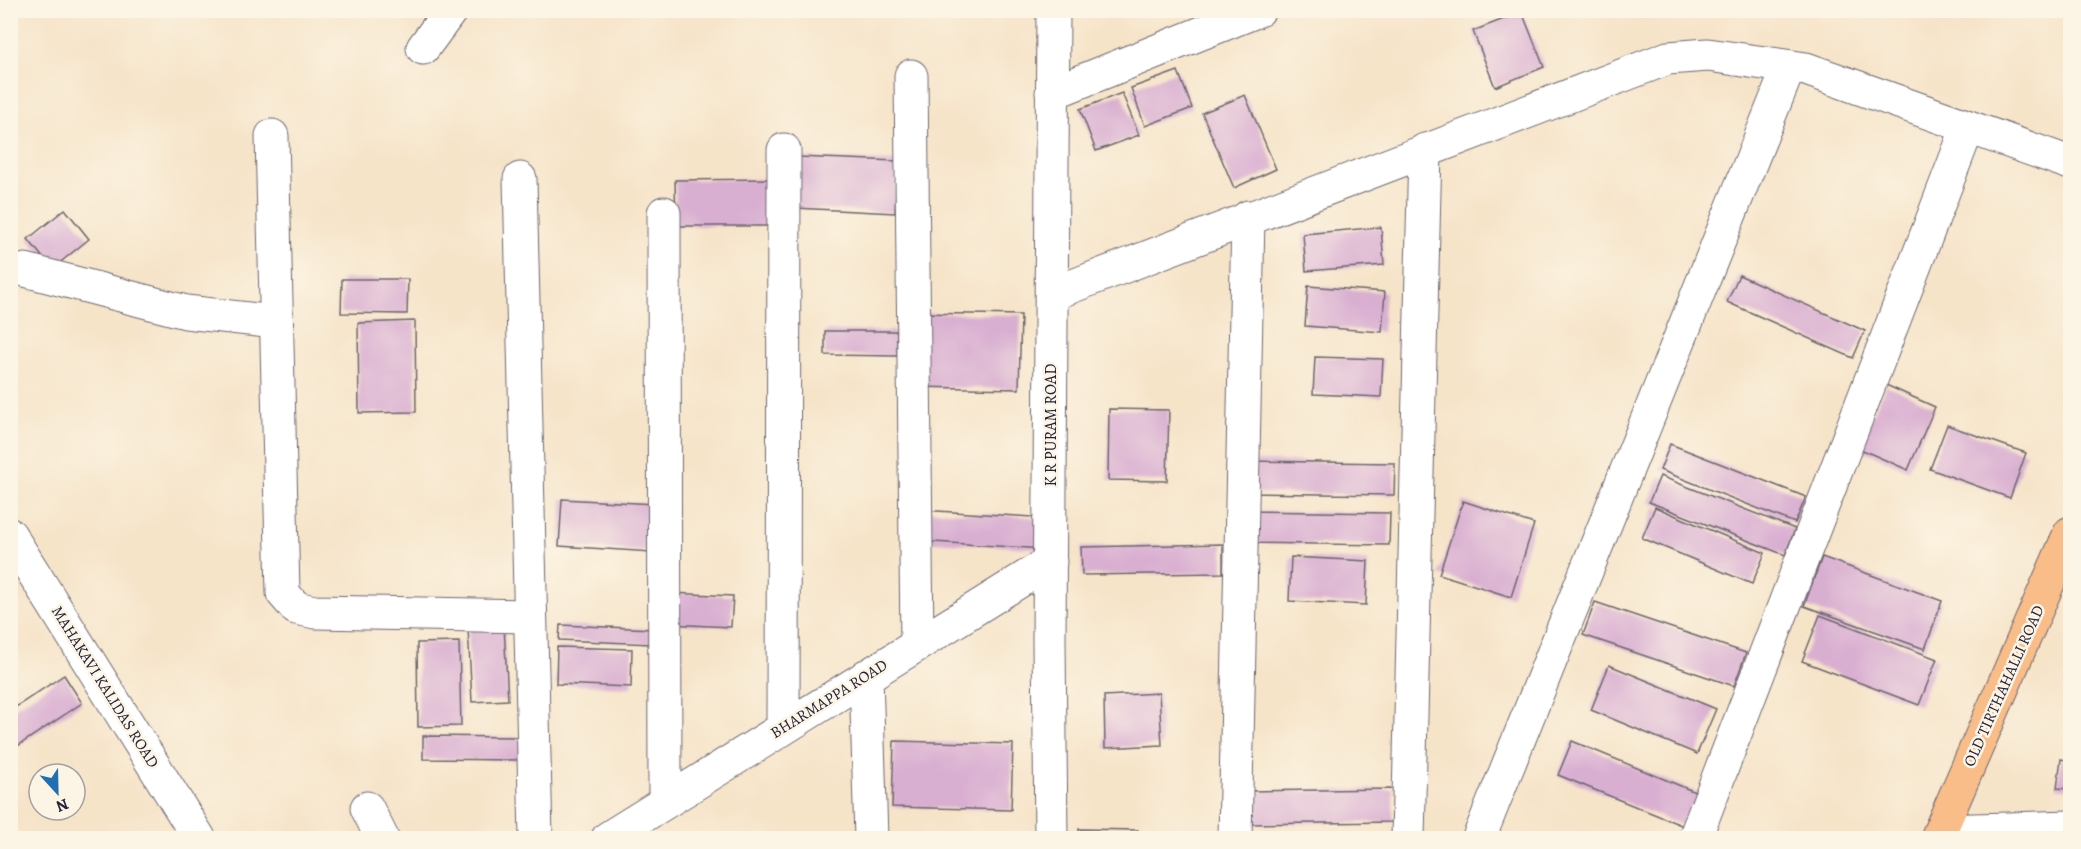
<svg xmlns="http://www.w3.org/2000/svg" width="2081" height="849" font-family="Alegreya,serif">
  <style>
    .building { fill: #d9afd1 }
    .lines { fill: none; stroke-linecap: round; stroke-linejoin: round }
    .minor-casing { stroke: #6c666d; stroke-width: 35 }
    .major-casing { stroke: #6c666d; stroke-width: 35 }
    .minor { stroke: #fff; stroke-width: 33 }
    .major { stroke: #f8bd89; stroke-width: 33 }
    .labels { text-anchor: middle; dominant-baseline: central; stroke-width: 5; stroke-linejoin: round; paint-order: stroke }
    .street-label { font-size: 16px; fill: #22223b; stroke: #fcf5e5 }
  </style>
  <rect width="100%" height="100%" fill="#fcf5e5"/>
  <filter id="ink" filterUnits="userSpaceOnUse"><feTurbulence type="fractalNoise" baseFrequency=".0167" numOctaves="2"/><feDisplacementMap in="SourceGraphic" scale="12" xChannelSelector="R" yChannelSelector="G"/><feConvolveMatrix kernelMatrix="1 2 1 2 8 2 1 2 1" color-interpolation-filters="sRGB"/></filter>
  <filter id="wash" filterUnits="userSpaceOnUse"><feTurbulence type="fractalNoise" baseFrequency=".008" numOctaves="4" result="noise"/><feDisplacementMap in="SourceGraphic" scale="24" xChannelSelector="R" yChannelSelector="G"/><feGaussianBlur stdDeviation="1.35" result="paint"/><feColorMatrix in="noise" values="0 0 0 0 0 0 0 0 0 0 0 0 0 0 0 0 0 1.4 0 .05"/><feComposite in="paint" operator="in"/></filter>
  <g filter="url(#wash)">
    <rect width="100%" height="100%" fill="#f6e4c9"/>
    <g id="blocks">
      <!-- building -->
      <g class="building">
        <path d="M1522,12L1544,67L1495,87L1473,31Z"/>
        <path d="M1178,71L1192,108L1145,126L1131,88Z"/>
        <path d="M1122,93L1139,135L1096,151L1080,109Z"/>
        <path d="M1245,95L1276,169L1234,188L1202,113Z"/>
        <path d="M797,157L897,161L895,213L795,208Z"/>
        <path d="M777,179V226H676L675,180Z"/>
        <path d="M65,209L89,239L52,269L28,239Z"/>
        <path d="M1381,227L1384,265L1306,271L1303,234Z"/>
        <path d="M1739,275L1865,331L1853,358L1727,302Z"/>
        <path d="M342,279H408L407,314L341,313Z"/>
        <path d="M1308,286L1385,292L1382,332L1305,326Z"/>
        <path d="M919,313L1021,315L1019,389L917,387Z"/>
        <path d="M415,321L416,412L359,413L358,323Z"/>
        <path d="M825,331H897V356L825,355Z"/>
        <path d="M1315,357L1383,359L1381,397L1313,394Z"/>
        <path d="M1886,385L1935,407L1908,470L1858,448Z"/>
        <path d="M1109,409L1169,410L1167,481L1108,480Z"/>
        <path d="M1947,425L2026,453L2010,498L1930,469Z"/>
        <path d="M1670,444L1806,497L1795,523L1660,470Z"/>
        <path d="M1249,461L1395,463L1394,495L1248,493Z"/>
        <path d="M1660,476L1795,529L1785,555L1649,502Z"/>
        <path d="M562,499L655,504L652,552L559,546Z"/>
        <path d="M1463,501L1534,524L1511,597L1439,574Z"/>
        <path d="M1655,507L1765,553L1752,584L1642,538Z"/>
        <path d="M921,510L1047,518L1045,549L918,541Z"/>
        <path d="M1243,511L1390,513L1389,545L1242,543Z"/>
        <path d="M1223,544V573L1082,575L1081,547Z"/>
        <path d="M1291,557L1368,561L1366,605L1289,601Z"/>
        <path d="M1822,557L1942,601L1925,649L1804,606Z"/>
        <path d="M671,593L733,596L731,627L669,624Z"/>
        <path d="M1595,602L1746,653L1734,686L1583,635Z"/>
        <path d="M1820,615L1937,659L1919,705L1802,661Z"/>
        <path d="M560,625L653,629L652,644L559,640Z"/>
        <path d="M504,626L508,700L472,702L468,628Z"/>
        <path d="M459,642L461,726L418,727L417,643Z"/>
        <path d="M557,647L632,649L631,687L556,684Z"/>
        <path d="M1609,665L1716,709L1697,754L1591,710Z"/>
        <path d="M64,675L82,703L10,751V711Z"/>
        <path d="M1159,693L1162,745L1105,748L1104,696Z"/>
        <path d="M423,736L524,737V760L423,759Z"/>
        <path d="M894,741L1013,744L1011,810L892,807Z"/>
        <path d="M1572,741L1700,794L1686,827L1558,775Z"/>
        <path d="M2061,759L2070,761V789L2057,788Z"/>
        <path d="M1393,789V822L1249,824V791Z"/>
        <path d="M1079,829L1138,830L1137,838H1079Z"/>
      </g>
    </g>
  </g>
  <g filter="url(#ink)">
    <use href="#blocks" fill-opacity="0" stroke="#6c666d" stroke-width="1.5"/>
    <g class="lines">
      <defs>
        <g id="minor">
          <path d="M423,48L451,10"/>
          <path d="M911,76L917,645"/>
          <path d="M1052,93L1259,10"/>
          <path d="M272,136L283,593L296,608L315,612L530,616"/>
          <path d="M520,179L536,838"/>
          <path d="M664,213L665,802"/>
          <path d="M25,270L186,312L276,322"/>
          <path d="M1052,294L1668,58L1708,55L1806,69L2070,163"/>
          <path d="M10,535L199,838"/>
          <path d="M866,676L871,838"/>
          <path d="M783,728L784,150"/>
          <path d="M367,808L382,838"/>
          <path d="M1941,831L2070,827"/>
          <path d="M608,838L1050,562"/>
          <path d="M1051,838L1049,641L1053,10"/>
          <path d="M1235,838L1248,217"/>
          <path d="M1408,838L1425,150"/>
          <path d="M1479,838L1789,67"/>
          <path d="M1695,838L1968,127"/>
        </g>
        <path id="major" d="M1937,838L2070,533"/>
      </defs>
      <!-- minor casing -->
      <use href="#minor" class="minor-casing"/>
      <!-- major casing -->
      <use href="#major" class="major-casing"/>
      <!-- minor -->
      <use href="#minor" class="minor"/>
      <!-- major -->
      <use href="#major" class="major"/>
    </g>
  </g>
  <g class="labels">
    <!-- street labels -->
    <g class="street-label">
      <text transform="translate(1051 425) rotate(-90)">K R PURAM ROAD</text>
      <text transform="translate(2004 686) rotate(-66)">OLD TIRTHAHALLI ROAD</text>
      <text transform="translate(105 687) rotate(58)">MAHAKAVI KALIDAS ROAD</text>
      <text transform="translate(829 699) rotate(-32)">BHARMAPPA ROAD</text>
    </g>
  </g>
  <!-- margin -->
  <rect width="2081" height="849" fill="none" stroke="#fcf5e5" stroke-width="36"/>
  <!-- north arrow -->
  <g transform="translate(57 792) rotate(158)"><circle r="28" fill="#fcf5e5" stroke="#a5a1a1" stroke-width="1.5"/>
  <path d="M0-4.5L10 22L0 15L-10 22Z" fill="#1f6fb2"/>
  <text y="-9" font-size="16" font-weight="bold" text-anchor="middle" fill="#22223b">N</text>
  </g>
</svg>
